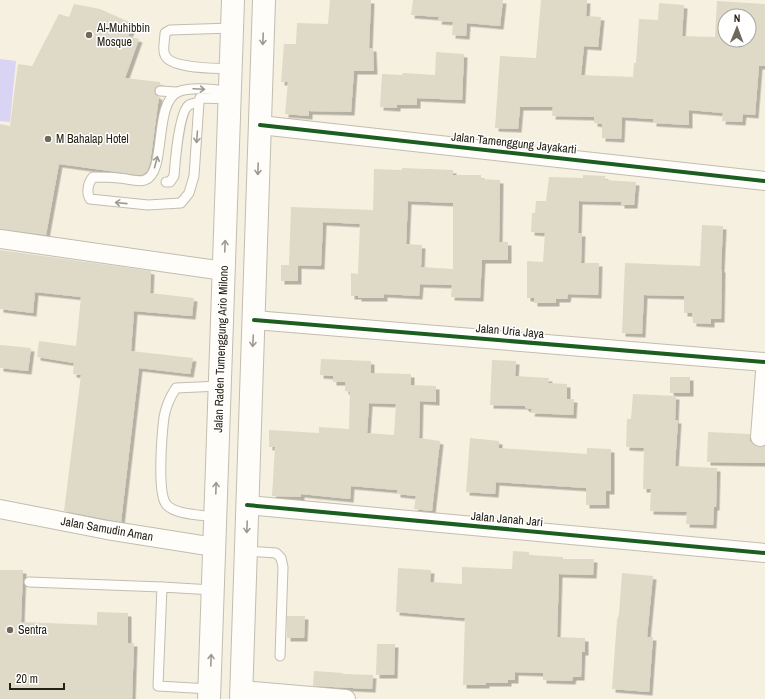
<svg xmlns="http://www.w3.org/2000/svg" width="765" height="699" font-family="'Archivo Narrow',sans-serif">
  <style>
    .water { fill: #d9d4f3 }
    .building { fill: #dfd9c8; fill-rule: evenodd; filter: url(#shadow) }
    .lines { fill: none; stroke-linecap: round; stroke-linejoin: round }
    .lane-casing { stroke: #c2bdb0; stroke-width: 11 }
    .street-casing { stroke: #c2bdb0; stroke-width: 20 }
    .highway-casing { stroke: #c2bdb0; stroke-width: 24 }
    .lane { stroke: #fefdfa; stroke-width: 9 }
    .street { stroke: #fefdfa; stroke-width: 18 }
    .highway { stroke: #fefdfa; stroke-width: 22 }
    .cycleway-casing { stroke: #fff; stroke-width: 6 }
    .cycleway { stroke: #1b5e20; stroke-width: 4 }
    .oneway { stroke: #9d9a92 }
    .poi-dot { fill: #6f695b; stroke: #fff; stroke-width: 1.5 }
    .labels { text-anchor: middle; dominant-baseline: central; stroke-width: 3; stroke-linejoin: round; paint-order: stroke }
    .poi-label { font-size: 12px; fill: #262114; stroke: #fff; text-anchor: start }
    .street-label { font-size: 12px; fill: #262114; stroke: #fff }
  </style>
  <defs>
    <filter id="shadow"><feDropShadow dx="3.5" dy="3.5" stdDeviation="0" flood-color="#0004"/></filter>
  </defs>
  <rect width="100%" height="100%" fill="#f6f0e0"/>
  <!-- water -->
  <path class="water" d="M0,59L16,61L10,122L0,121Z"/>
  <!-- building -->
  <g class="building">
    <path d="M330,0H371L369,48H373L374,71H354L351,112L309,111V116L285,114L288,82H281L284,44H296L297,23L328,24Z"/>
    <path d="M413,0H503L500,26L467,23L466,36L452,35L453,22L438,21L439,17L411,15Z"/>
    <path d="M541,0H587L586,16L601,17L598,47L584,46L581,75L633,77L634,63H636L639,19L658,20L659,3L684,5L682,36L715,37L717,1L765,4V66H759L755,115L743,114L742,122L722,121L723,113L689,110V125L653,123V119L622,117L621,139L602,138V124L594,123V117L552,116L553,107H520L518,129L495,128L500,56L536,58ZM725,16H749V40H725Z"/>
    <path d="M74,4L100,9L134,24L128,36L139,39L125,78L160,82V85L157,86L154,90L155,94L159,97L150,163L147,171L142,175H139L59,164L46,235L0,229V124L10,126L18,64L32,66L59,14L69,17Z"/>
    <path d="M436,52L464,54L462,100L417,98V105H397V108L380,107L382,74L402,75L403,73L435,75Z"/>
    <path d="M402,168L453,170V175H481V179L500,180L499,242H508V260H482L480,298L451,297L452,285L420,284L419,296L384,294V298H358V296H351V273L358,274L360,224L323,222L321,266L289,265L291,207L373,210L374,169L402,170ZM408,201L453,203V269L421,267L422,245L406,244Z"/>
    <path d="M583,175L605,176V180L636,182L634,205H621V202L579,201L578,233H582L581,263H599L598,295L568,294L567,299H556V303H534V298H527V261L543,262L545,233L531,232L532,213H535L536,201H546L549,177L583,178Z"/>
    <path d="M702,225L723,226L721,269H722L721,319H711V324L693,323L692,313H684V296L644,295L642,334L622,333L625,263L700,266Z"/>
    <path d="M0,250L151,271L150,293L194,298L192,316L134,311L131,351L193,358L190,374L139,368L121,522L64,511L81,375L73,374L74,363L37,357L39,341L76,346L81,297L35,292L33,313L0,309Z"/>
    <rect x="281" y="265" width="17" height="16"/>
    <path d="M0,345L31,348L28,371L0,368Z"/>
    <path d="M321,359L371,361V373L411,374V385L436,386V402L420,401L419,438L440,441L432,511L414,509L416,496L397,494V490L351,486L350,499L301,494V497L272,496L275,447H269V430L319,433V427L349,429L350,392L345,391V382H333V376L320,375ZM369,403L396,404L394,435L367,433Z"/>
    <path d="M492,360L516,361L515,376L549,378L548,383L567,384V399H574L573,415L531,413L532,409L525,408V406L490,405Z"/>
    <rect x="670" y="377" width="20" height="16"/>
    <path d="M633,394L676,396L675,420H678L675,466L717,468L716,507H714L713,525L686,524L687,512L650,511L651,489H643L644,448L626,447L627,419H631Z"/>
    <path d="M708,432L750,434V441L754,445L760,447L765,446V463L707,462Z"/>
    <path d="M470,438L499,441V448L587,454V448L611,449V491H606V505H586V488L496,482L495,494L466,492Z"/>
    <path d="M513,551L529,552V555L563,557V559H594L593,575L559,574L557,637L585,638V652H582L581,677H573L572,681L543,680V673L515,672V680H508V683H486V685H463L465,618L396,612L398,568L431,570L430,582L462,584V567L512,569Z"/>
    <path d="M0,570H23L21,622L97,625V612L128,613V643H134L132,699H0Z"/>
    <path d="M622,573L653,576L647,637H653L649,692L612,689L617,620L619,614Z"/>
    <path d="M287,616H305L304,638H287Z"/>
    <path d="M377,644H395L394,675H376Z"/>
    <path d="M314,671L343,673V674L373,675L372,689L313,686Z"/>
  </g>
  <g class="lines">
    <defs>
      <g id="lane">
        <path d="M231,69C217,68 170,69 165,55C162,50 165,40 165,33L170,30L232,28"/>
        <path d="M160,91L177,92"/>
        <path d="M230,99L200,98L199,102L194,176L189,193L181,203L148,205L90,199C86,192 88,183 93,177C101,177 110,177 118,178C126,178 138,183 145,180C167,173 153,103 178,92C191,86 215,90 230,91"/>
        <path d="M166,182H170L174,176C175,163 179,111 189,105C192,103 196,103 199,102"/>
        <path d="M215,517C202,515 174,515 166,504C157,492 162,433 164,417C166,406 170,397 176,388L220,386"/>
        <path d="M246,551L276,553L281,558L283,567L280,656"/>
        <path d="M29,582L162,587"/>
        <path d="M210,689L158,686L162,587L213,590"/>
      </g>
      <g id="street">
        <path d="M260,125L765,181"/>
        <path d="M0,239L224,271"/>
        <path d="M254,320L765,362"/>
        <path d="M760,437L765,372"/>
        <path d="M247,505L765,553"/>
        <path d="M0,509L107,530L214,547"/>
        <path d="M241,690L346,699"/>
      </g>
      <g id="highway">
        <path d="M209,699L233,0"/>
        <path d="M241,699L264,0"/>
      </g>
    </defs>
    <!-- lane casing -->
    <use href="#lane" class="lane-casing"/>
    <!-- street casing -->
    <use href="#street" class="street-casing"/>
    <!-- highway casing -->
    <use href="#highway" class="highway-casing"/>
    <!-- lane -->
    <use href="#lane" class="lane"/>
    <!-- street -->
    <use href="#street" class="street"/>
    <!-- highway -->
    <use href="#highway" class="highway"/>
    <defs>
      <g id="cycleway">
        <path d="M260,125L765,181"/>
        <path d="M254,320L765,362"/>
        <path d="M247,505L765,553"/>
      </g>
    </defs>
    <!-- cycleway casing -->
    <use href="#cycleway" class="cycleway-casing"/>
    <!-- cycleway -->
    <use href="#cycleway" class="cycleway"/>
  </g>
  <!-- one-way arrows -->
  <defs><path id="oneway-shaft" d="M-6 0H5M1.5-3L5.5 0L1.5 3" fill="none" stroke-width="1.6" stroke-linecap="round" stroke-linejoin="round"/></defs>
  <g class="oneway">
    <use href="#oneway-shaft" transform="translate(263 39) rotate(92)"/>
    <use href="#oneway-shaft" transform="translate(199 89) rotate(3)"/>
    <use href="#oneway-shaft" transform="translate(197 137) rotate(94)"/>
    <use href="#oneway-shaft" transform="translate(156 162) rotate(-75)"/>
    <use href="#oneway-shaft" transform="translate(258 169) rotate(92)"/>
    <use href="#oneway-shaft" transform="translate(121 203) rotate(-174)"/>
    <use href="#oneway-shaft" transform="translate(225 246) rotate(-88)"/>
    <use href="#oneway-shaft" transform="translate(253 341) rotate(93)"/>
    <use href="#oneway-shaft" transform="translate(216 488) rotate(-88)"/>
    <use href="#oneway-shaft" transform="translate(247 527) rotate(92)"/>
    <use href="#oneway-shaft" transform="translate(211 660) rotate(-88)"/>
  </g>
  <!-- markers -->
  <g class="poi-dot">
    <circle cx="89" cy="35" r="4"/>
    <circle cx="48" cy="139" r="4"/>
    <circle cx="10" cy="630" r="4"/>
  </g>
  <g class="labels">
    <!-- poi labels -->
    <g class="poi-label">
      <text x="97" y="28">Al-Muhibbin<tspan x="97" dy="14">Mosque</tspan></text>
      <text x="56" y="139">M Bahalap Hotel</text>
      <text x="18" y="630">Sentra</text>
    </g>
    <!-- street labels -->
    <g class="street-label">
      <text transform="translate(514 143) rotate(6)">Jalan Tamenggung Jayakarti</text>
      <text transform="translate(510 331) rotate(5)">Jalan Uria Jaya</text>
      <text transform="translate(221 349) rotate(-88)">Jalan Raden Tumenggung Ario Milono</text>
      <text transform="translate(507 519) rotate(5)">Jalan Janah Jari</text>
      <text transform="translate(107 529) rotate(10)">Jalan Samudin Aman</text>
    </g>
  </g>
  <!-- north arrow -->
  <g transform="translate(737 28) rotate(1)"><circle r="19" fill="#ffffff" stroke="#a8a6a1"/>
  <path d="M0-3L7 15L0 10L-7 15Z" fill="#6f695b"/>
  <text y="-6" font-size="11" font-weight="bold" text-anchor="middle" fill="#262114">N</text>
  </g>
  <!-- scale -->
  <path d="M10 683v6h54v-6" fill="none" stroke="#262114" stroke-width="2"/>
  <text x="16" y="683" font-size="12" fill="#262114" stroke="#ffffff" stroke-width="3" paint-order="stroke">20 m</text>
</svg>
